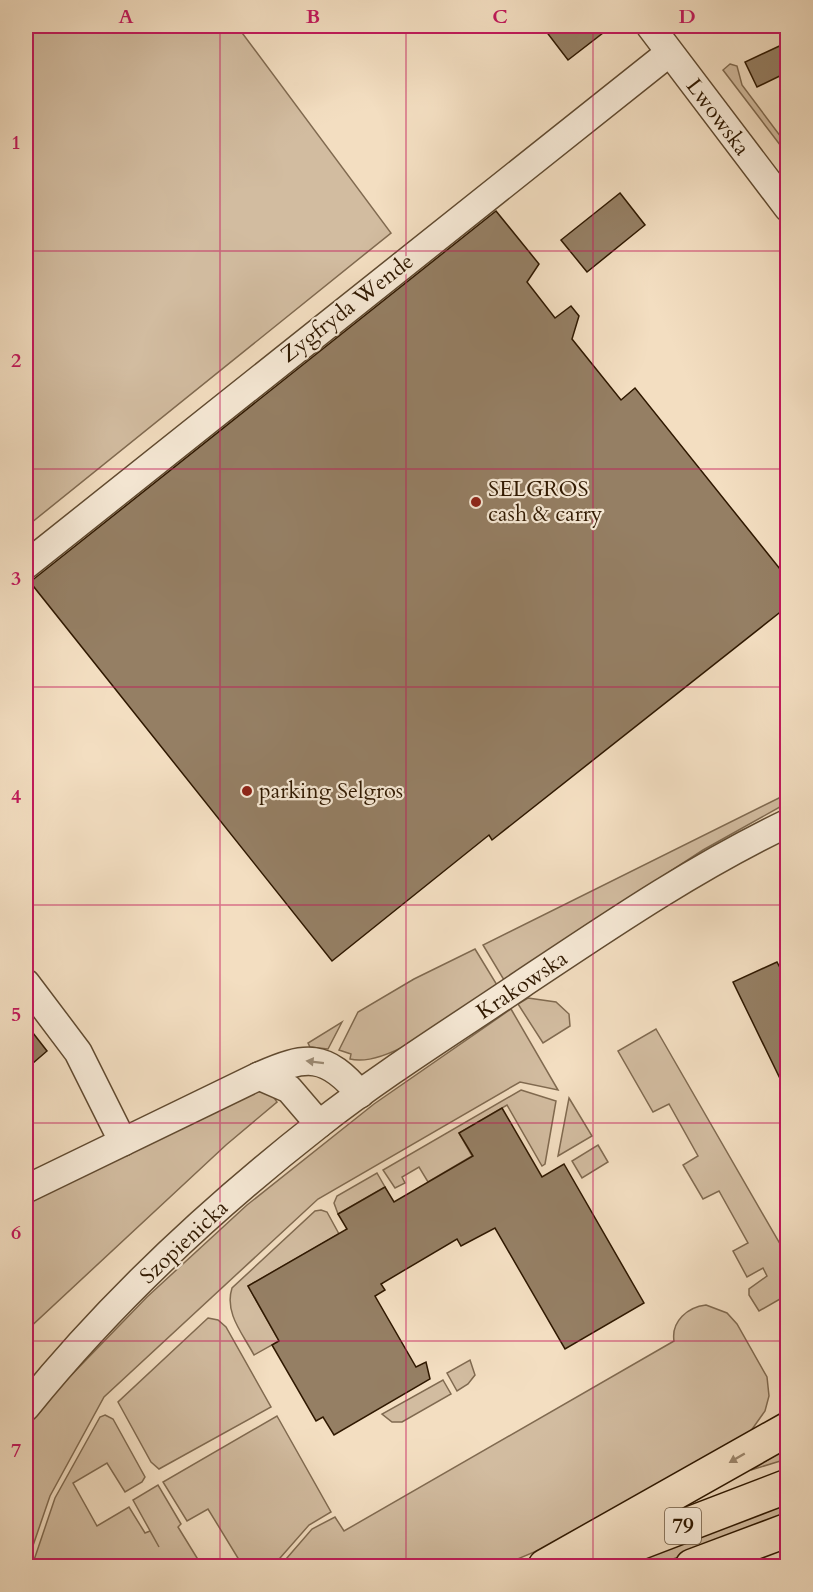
<svg xmlns="http://www.w3.org/2000/svg" width="813" height="1592" font-family="Cardo,serif">
  <style>
    .green { fill: #d2bca0; stroke: #806a50; stroke-width: 1.5 }
    .building { fill: #957f64; stroke: #2f1800; stroke-width: 1.5 }
    .lines { fill: none; stroke-linecap: round; stroke-linejoin: round }
    .minor-casing { stroke: #604a30; stroke-width: 30 }
    .major-casing { stroke: #2f1800; stroke-width: 36 }
    .minor { stroke: #f7ead7; stroke-width: 27 }
    .major { stroke: #f3dec1; stroke-width: 33 }
    .oneway { fill: #9d8c76 }
    .oneway2 { fill: #9b856a }
    .grid { fill: none; stroke: #c2185b; stroke-width: 1.5; stroke-opacity: 0.55 }
    .poi-dot { fill: #8f2418; stroke: #f7ead7; stroke-width: 2 }
    .labels { text-anchor: middle; dominant-baseline: central; stroke-width: 4.5; stroke-linejoin: round; paint-order: stroke }
    .shield { fill: #f7ead7; stroke: #6b5740; stroke-width: 1.5 }
    .shield-label { font-size: 21px; font-weight: bold; fill: #2f1800 }
    .street-label { font-size: 22px; fill: #2f1800; stroke: #f7ead7 }
    .poi-label { font-size: 22px; fill: #2f1800; stroke: #f7ead7; text-anchor: start }
    .neatline { fill: none; stroke: #c2185b; stroke-width: 2 }
    .grid-label { font-size: 20px; text-anchor: middle; font-weight: bold; fill: #c2185b }
  </style>
  <rect width="100%" height="100%" fill="#f3dec1"/>
  <filter id="stains"><feTurbulence type="fractalNoise" baseFrequency=".00333" numOctaves="4"/><feColorMatrix values="0 0 0 0 .2 0 0 0 0 .09 0 0 0 0 .02 0 0 0 .5 -.17"/></filter>
  <radialGradient id="worn" r=".72"><stop offset=".6" stop-color="#630" stop-opacity="0"/><stop offset="1" stop-color="#630" stop-opacity=".3"/></radialGradient>
  <!-- green -->
  <g class="green">
    <path d="M26,26H237L391,233L26,527Z"/>
    <path d="M730,64L737,66L742,85L787,145V154L723,70Z"/>
    <path d="M787,794V803L703,850L504,980L483,945Z"/>
    <path d="M475,949L497,985C463,1007 390,1069 350,1059L351,1054L339,1050L358,1012L414,979Z"/>
    <path d="M528,998L556,1002L569,1014L570,1026L543,1043L518,1004Z"/>
    <path d="M511,1009L558,1090L520,1082L318,1199L104,1397L50,1496L26,1566V1429L52,1395L147,1297L247,1205L374,1104Z"/>
    <path d="M342,1022L328,1049L310,1047L308,1043Z"/>
    <path d="M656,1029L787,1256V1295L759,1311L749,1295V1289L767,1276L763,1268L747,1277L733,1251L748,1243L719,1191L703,1199L683,1165L698,1156L669,1104L653,1112L618,1051Z"/>
    <path d="M246,1088L268,1089L277,1102L226,1145L26,1331V1201Z"/>
    <path d="M521,1090L556,1101L545,1164L542,1166L507,1105L459,1133L472,1156L428,1182L419,1167L402,1177L405,1183L395,1188L383,1170Z"/>
    <path d="M569,1098L592,1136L558,1156Z"/>
    <path d="M598,1145L608,1162L582,1178L572,1161Z"/>
    <path d="M377,1173L385,1187L338,1214L334,1203L337,1196Z"/>
    <path d="M321,1210L327,1212L339,1234L248,1286L279,1341L254,1355C243,1334 224,1313 232,1288L315,1211Z"/>
    <path d="M706,1305L727,1313L737,1324L767,1377L769,1396L765,1411L738,1449L570,1537L501,1566H280L312,1529L335,1517L344,1531L674,1341C671,1321 688,1307 706,1305Z"/>
    <path d="M208,1318L218,1320L226,1327L271,1407L159,1469L151,1462L118,1402Z"/>
    <path d="M470,1360L475,1375L468,1384L457,1391L447,1373Z"/>
    <path d="M443,1380L451,1394L402,1422H392L382,1414Z"/>
    <path d="M105,1415L113,1419L145,1477L142,1482L125,1492L107,1463L73,1483L97,1526L129,1507L145,1533L150,1531L159,1547L133,1500L158,1485L181,1524L178,1527L202,1566H32L55,1498L100,1417Z"/>
    <path d="M277,1416L331,1512L309,1525L273,1566H236L241,1563L208,1509L187,1521L163,1482Z"/>
    <path d="M787,1448V1459L751,1470Z"/>
    <path d="M787,1502V1515L655,1566H618Z"/>
  </g>
  <!-- building -->
  <g class="building">
    <path d="M542,26H612L568,60Z"/>
    <path d="M788,42V72L757,87L745,62Z"/>
    <path d="M620,193L645,225L587,272L561,240Z"/>
    <path d="M496,211L539,264L527,282L555,318L571,306L579,316L572,339L621,400L635,388L788,579V606L492,840L489,835L332,961L30,582Z"/>
    <path d="M777,962L788,983V1095L733,982Z"/>
    <path d="M26,1024L47,1051L26,1069Z"/>
    <path d="M502,1108L542,1177L564,1164L644,1303L565,1349L495,1228L461,1246L457,1239L381,1284L385,1290L375,1296L416,1367L426,1362L430,1379L334,1435L323,1417L316,1421L272,1345L279,1341L248,1286L347,1229L338,1214L385,1187L394,1202L473,1156L459,1133Z"/>
  </g>
  <g class="lines">
    <defs>
      <g id="minor">
        <path d="M650,26L788,208"/>
        <path d="M26,565L669,53"/>
        <path d="M26,983L78,1052L123,1142"/>
        <path d="M259,1076L289,1089L319,1124"/>
        <path d="M26,1189L259,1076C306,1055 326,1053 360,1094"/>
        <path d="M26,1407C111,1302 212,1208 318,1125C383,1074 454,1030 522,984C609,926 694,868 788,823"/>
      </g>
      <g id="major">
        <path d="M545,1566L788,1429"/>
        <path d="M579,1566L788,1486"/>
        <path d="M692,1566L788,1530"/>
      </g>
    </defs>
    <!-- minor casing -->
    <use href="#minor" class="minor-casing"/>
    <!-- major casing -->
    <use href="#major" class="major-casing"/>
    <!-- minor -->
    <use href="#minor" class="minor"/>
    <!-- major -->
    <use href="#major" class="major"/>
  </g>
  <!-- one-way arrows -->
  <defs><path id="oneway-solid" d="M-6-.8H1V-3.2L6.5 0L1 3.2V.8H-6Z" transform="scale(1.5)"/></defs>
  <use class="oneway" href="#oneway-solid" transform="translate(315 1062) rotate(-173)"/>
  <use class="oneway2" href="#oneway-solid" transform="translate(737 1458) rotate(150)"/>
  <!-- grid -->
  <path class="grid" d="M220,26V1566M406,26V1566M593,26V1566M26,251H788M26,469H788M26,687H788M26,905H788M26,1123H788M26,1341H788"/>
  <!-- markers -->
  <g class="poi-dot">
    <circle cx="476" cy="502" r="6"/>
    <circle cx="247" cy="791" r="6"/>
  </g>
  <g class="labels">
    <!-- shield labels -->
    <rect class="shield" x="665" y="1508" width="36" height="36" rx="4.5"/>
    <g class="shield-label">
      <text x="683" y="1526">79</text>
    </g>
    <!-- street labels -->
    <g class="street-label">
      <text transform="translate(718 117) rotate(53)">Lwowska</text>
      <text transform="translate(347 308) rotate(-38)">Zygfryda Wende</text>
      <text transform="translate(522 985) rotate(-34)">Krakowska</text>
      <text transform="translate(184 1242) rotate(-43)">Szopienicka</text>
    </g>
    <!-- poi labels -->
    <g class="poi-label">
      <text x="488" y="489">SELGROS<tspan x="488" dy="25">cash &amp; carry</tspan></text>
      <text x="259" y="791">parking Selgros</text>
    </g>
  </g>
  <!-- margin -->
  <rect width="813" height="1592" fill="none" stroke="#f3dec1" stroke-width="66"/>
  <rect x="33" y="33" width="747" height="1526" class="neatline"/>
  <g class="grid-label">
    <text x="126" y="23">A</text>
    <text x="313" y="23">B</text>
    <text x="500" y="23">C</text>
    <text x="687" y="23">D</text>
    <text x="16" y="149">1</text>
    <text x="16" y="367">2</text>
    <text x="16" y="585">3</text>
    <text x="16" y="803">4</text>
    <text x="16" y="1021">5</text>
    <text x="16" y="1239">6</text>
    <text x="16" y="1457">7</text>
  </g>
  <rect width="100%" height="100%" filter="url(#stains)"/>
  <rect width="100%" height="100%" fill="url(#worn)"/>
</svg>
